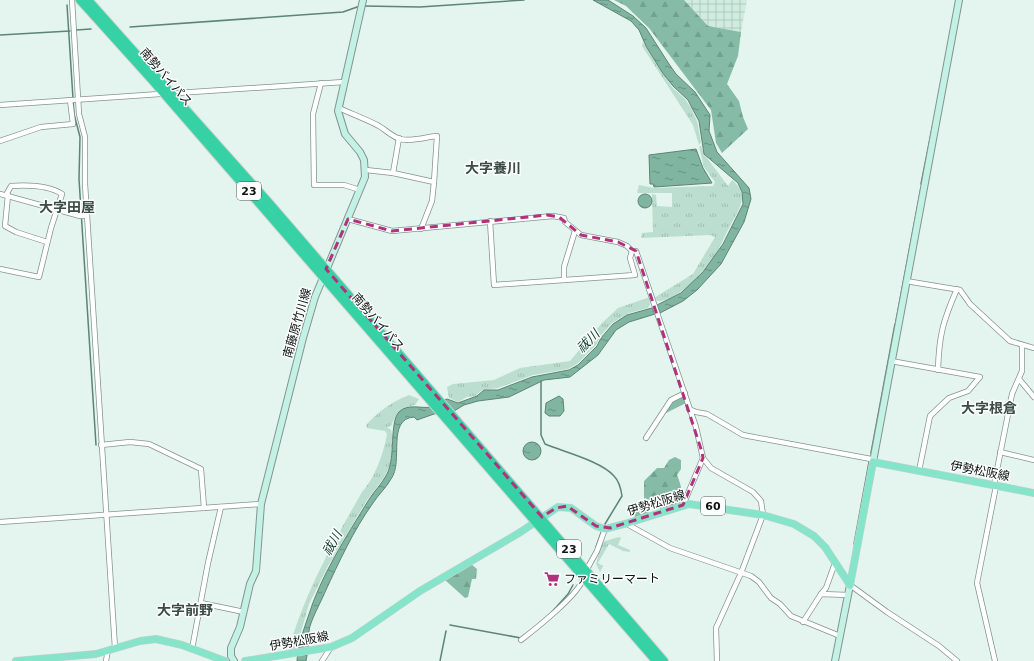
<svg xmlns="http://www.w3.org/2000/svg" width="1034" height="661" font-family="'DejaVu Sans','Noto Sans JP',sans-serif">
  <style>
    .industrial { fill: url(#industrial-grid) }
    .grass { fill: url(#grass-tufts) }
    .forest { fill: url(#forest-firs) }
    .water { fill: url(#water-ripples); stroke: #5d8476 }
    .lines { fill: none; stroke-linecap: round; stroke-linejoin: round }
    .stream { stroke: #5d8476; stroke-width: 1.5 }
    .street-casing { stroke: #84948e; stroke-width: 6 }
    .secondary-casing { stroke: #84948e; stroke-width: 8 }
    .primary-casing { stroke: #cfd0cf; stroke-width: 8 }
    .highway-casing { stroke: #cfd0cf; stroke-width: 10 }
    .street { stroke: #fff; stroke-width: 4.5 }
    .secondary { stroke: #c3f2e4; stroke-width: 6 }
    .primary { stroke: #86e4ca; stroke-width: 7 }
    .highway { stroke: #36d2a6; stroke-width: 8 }
    .marked { fill: none; stroke: #b2317d; stroke-width: 3; stroke-dasharray: 8 5; stroke-linejoin: round }
    .labels { text-anchor: middle; dominant-baseline: central; stroke-width: 3; stroke-linejoin: round; paint-order: stroke }
    .shield { fill: #fbfefd; stroke: #545a58; stroke-width: 1 }
    .shield-label { font-size: 11px; font-weight: bold; fill: #0d1311 }
    .street-label { font-size: 12px; fill: #0d1311; stroke: #fbfefd }
    .poi-label { font-size: 12px; fill: #0d1311; stroke: #fbfefd; text-anchor: start }
    .water-label { font-size: 13px; font-style: italic; fill: #0c3b2d; stroke: #fbfefd }
    .quarter-label { font-size: 14px; font-weight: bold; fill: #3c4b45; stroke: #fbfefd }
  </style>
  <defs>
    <pattern id="industrial-grid" width="8" height="8" patternUnits="userSpaceOnUse"><rect width="8" height="8" fill="#d0ebe0"/><path d="M0 4h8M4 0v8" fill="none" stroke="#b1c9bf"/></pattern>
    <pattern id="grass-tufts" width="24" height="20" patternUnits="userSpaceOnUse"><rect width="24" height="20" fill="#bcded0"/><path d="M3 7l-1-3M5 7V3M7 7l1-3M15 17l-1-3M17 17v-4M19 17l1-3" fill="none" stroke="#a0beb2"/></pattern>
    <pattern id="forest-firs" width="22" height="20" patternUnits="userSpaceOnUse"><rect width="22" height="20" fill="#86bca7"/><path d="M5 1l3.5 6h-7zM16 11l3.5 6h-7z" fill="#72a18f"/></pattern>
    <pattern id="water-ripples" width="26" height="14" patternUnits="userSpaceOnUse"><rect width="26" height="14" fill="#7fb5a1"/><path d="M2 4q2-2 4 0t4 0M15 11q2-2 4 0t4 0" fill="none" stroke="#669282"/></pattern>
  </defs>
  <rect width="100%" height="100%" fill="#e3f5ee"/>
  <!-- industrial -->
  <path class="industrial" d="M684,0H747L741,32L708,26Z"/>
  <!-- grass -->
  <g class="grass">
    <path d="M643,42L672,87L685,99L691,108L697,121L701,142L699,145L693,125L642,46Z"/>
    <path d="M701,146L704,154L728,186L732,180C739,185 744,193 741,203C739,211 733,220 729,228C724,237 721,246 715,255C704,272 679,301 657,301L655,298L657,296L693,274L715,237L710,235L641,238L642,233L653,232L652,194L656,195L657,206L672,207V193H637L639,185L654,188L713,186L715,182L704,167L699,147Z"/>
    <path d="M647,298H649L650,304L648,308L629,313L612,323L602,334L596,345L577,364L568,369L533,375L498,388L482,390L475,396L467,397L458,402L449,398L447,387L453,384L494,380L520,368L570,361L602,323L618,308Z"/>
    <path d="M357,299H360L385,328L396,345Z"/>
    <path d="M409,395L419,399L415,405C400,408 397,413 391,426L387,427L391,430L393,437L390,466L383,479L367,500L328,566L309,604L296,649L289,650C304,593 333,543 362,492C375,478 384,452 387,434L385,431L367,428L366,425C379,411 391,402 409,395Z"/>
    <path d="M619,537L621,538L618,545L630,550V552L623,551L609,544L598,563L603,566L600,572L596,564L602,542Z"/>
  </g>
  <!-- forest -->
  <g class="forest">
    <path d="M614,0H684L708,26L741,32L738,56L727,84L739,101L743,117L748,129L722,153L716,143L711,110L649,28L626,6Z"/>
    <path d="M684,396L686,403L664,414L673,401Z"/>
    <path d="M675,457L681,460V469L677,475C682,487 683,493 679,506L661,512L659,505L649,507L648,515L635,519L634,508H644V481L657,468H664L669,460Z"/>
    <path d="M471,564L477,569L476,579H472L468,597L465,598L445,580Z"/>
  </g>
  <!-- water -->
  <g class="water">
    <path d="M593,0H608L633,16L646,28L669,64L676,74L695,92L710,115L709,131L717,152L749,188L751,199L744,222L721,264L697,290L683,301L660,313L657,305L681,293L703,272L723,244L743,204L742,192L738,183L704,154L699,121L692,108L688,100L673,86L662,72L646,46L639,30L631,21Z"/>
    <path d="M696,149L703,168L712,183L654,187L653,184H650L649,155Z"/>
    <circle cx="645" cy="201" r="7"/>
    <path d="M652,308L655,314L629,322L616,330L598,355L570,377L544,380L509,397L478,401L464,405L454,411L434,414L417,420L414,417C386,419 404,462 391,479C386,488 378,495 373,503C353,531 339,562 325,592C321,602 310,621 309,631C309,641 308,651 306,661H297C298,645 303,632 308,617C321,575 345,539 368,501C374,491 382,484 387,474C396,457 389,423 399,412C408,403 421,409 431,407C437,405 441,400 447,399L458,403L477,396L484,390H498L532,377L569,370L578,365L597,346L601,338L613,324L627,315Z"/>
    <path d="M559,396L563,399L564,411L560,416H549L545,413L546,403Z"/>
    <circle cx="532" cy="451" r="9"/>
  </g>
  <g class="lines">
    <!-- stream -->
    <g class="stream">
      <path d="M67,5L74,114L80,137L79,179L96,445"/>
      <path d="M364,6L420,7L524,0"/>
      <path d="M130,27L343,12L360,6"/>
      <path d="M76,30L91,29"/>
      <path d="M0,35L70,31"/>
      <path d="M921,184L939,94"/>
      <path d="M896,321L921,188"/>
      <path d="M541,381V435L545,444C564,452 601,461 614,476C619,481 621,489 622,496L605,524"/>
      <path d="M871,453L895,324"/>
      <path d="M854,544L869,462"/>
      <path d="M596,547L602,530"/>
      <path d="M550,614L568,594L573,585"/>
      <path d="M450,625L521,638"/>
      <path d="M440,661L446,631"/>
    </g>
    <defs>
      <g id="street">
        <path d="M72,0L79,114L85,137V184L115,648"/>
        <path d="M321,83L313,114L314,185H344L360,190"/>
        <path d="M177,93L344,82"/>
        <path d="M0,105L160,94"/>
        <path d="M339,108C352,114 366,119 379,126C386,130 391,136 400,139C410,142 426,137 437,136L434,182"/>
        <path d="M0,141L41,127L73,124L70,100"/>
        <path d="M366,170L393,173L434,182L432,201L421,229"/>
        <path d="M393,173L399,138"/>
        <path d="M0,194L80,216H87"/>
        <path d="M8,195L5,226L16,232L47,242"/>
        <path d="M348,219L392,231L553,216L564,218L565,222L581,235L618,242L627,246L632,251H636L696,427L703,458L711,468L753,492L761,501L763,515L741,573L716,628L717,661"/>
        <path d="M490,221L494,285L635,275L630,258L632,251"/>
        <path d="M0,269L39,277L51,228L62,194C48,185 26,185 11,186L6,195"/>
        <path d="M564,280V267L575,231"/>
        <path d="M906,281L960,290L970,304L1010,341L1034,348"/>
        <path d="M891,361L980,377L968,391L949,398L930,416L919,471"/>
        <path d="M938,370C939,335 943,321 957,289"/>
        <path d="M1019,379L1034,397"/>
        <path d="M689,409L696,412L707,414L743,435L871,459L873,462"/>
        <path d="M646,438L671,400L685,393"/>
        <path d="M101,445L130,442L149,444L201,469L204,508"/>
        <path d="M1000,452L1034,460"/>
        <path d="M994,485L1012,394L1022,371V346"/>
        <path d="M683,505L703,458"/>
        <path d="M0,522L261,504"/>
        <path d="M627,524L670,548L751,576L759,582L771,598L780,604L791,616L840,636"/>
        <path d="M587,569L597,551L605,529"/>
        <path d="M850,585L887,612L939,646L957,661"/>
        <path d="M821,594L826,588L835,563"/>
        <path d="M201,603L244,612"/>
        <path d="M803,622L821,594L848,595"/>
        <path d="M521,640C534,630 581,593 583,578"/>
        <path d="M192,649L208,563L221,507"/>
        <path d="M106,661L108,650"/>
        <path d="M322,661L331,647"/>
        <path d="M995,661L977,583L996,486"/>
      </g>
      <g id="secondary">
        <path d="M873,462L959,0"/>
        <path d="M234,661L231,656V648L240,627L250,584L256,571L261,504L303,338L315,297L365,177L364,160L360,152L345,134L338,111L363,0"/>
        <path d="M835,661L850,585"/>
      </g>
      <g id="primary">
        <path d="M850,585L873,462L1034,493"/>
        <path d="M16,661L96,654L140,641L156,639L182,645L225,661"/>
        <path d="M245,661L331,647L352,638L420,591L519,533L558,507L571,508L596,526L605,529L628,523L689,504L763,515L794,524L814,536L825,547L850,585"/>
      </g>
      <g id="highway">
        <path d="M80,0L153,81L656,661"/>
        <path d="M88,0L270,204L664,661"/>
      </g>
    </defs>
    <!-- street casing -->
    <use href="#street" class="street-casing"/>
    <!-- secondary casing -->
    <use href="#secondary" class="secondary-casing"/>
    <!-- primary casing -->
    <use href="#primary" class="primary-casing"/>
    <!-- highway casing -->
    <use href="#highway" class="highway-casing"/>
    <!-- street -->
    <use href="#street" class="street"/>
    <!-- secondary -->
    <use href="#secondary" class="secondary"/>
    <!-- primary -->
    <use href="#primary" class="primary"/>
    <!-- highway -->
    <use href="#highway" class="highway"/>
  </g>
  <!-- marked area -->
  <path class="marked" d="M547,215L559,217L581,235L618,242L636,251L702,452L703,458L683,505L610,528L596,526L567,506L556,508L542,517L326,269L348,219L392,231Z"/>
  <!-- icons -->
  <defs>
    <symbol id="supermarket-bare" viewBox="-9 -9 18 18"><path d="M-6-5.5h2.5l.6 2H6L4.5 2H-2.5L-4.4-4H-6ZM-1.5 3.2a1.3 1.3 0 1 0 .1 0ZM3 3.2a1.3 1.3 0 1 0 .1 0Z" fill="#b2317d" stroke="#fbfefd" stroke-width="2.5" paint-order="stroke"/></symbol>
  </defs>
  <g fill-rule="evenodd">
    <use href="#supermarket-bare" x="541" y="568" width="22" height="22"/>
  </g>
  <g class="labels">
    <!-- shield labels -->
    <g class="shield">
      <rect x="237" y="182" width="24" height="18" rx="3"/>
      <rect x="701" y="497" width="24" height="18" rx="3"/>
      <rect x="557" y="540" width="24" height="18" rx="3"/>
    </g>
    <g class="shield-label">
      <text x="249" y="191">23</text>
      <text x="713" y="506">60</text>
      <text x="569" y="549">23</text>
    </g>
    <!-- street labels -->
    <g class="street-label">
      <text transform="translate(166 77) rotate(49)">南勢バイパス</text>
      <text transform="translate(378 322) rotate(49)">南勢バイパス</text>
      <text transform="translate(297 323) rotate(-74)">南藤原竹川線</text>
      <text transform="translate(980 471) rotate(11)">伊勢松阪線</text>
      <text transform="translate(656 503) rotate(-17)">伊勢松阪線</text>
      <text transform="translate(299 641) rotate(-10)">伊勢松阪線</text>
    </g>
    <!-- poi labels -->
    <g class="poi-label">
      <text x="564" y="579">ファミリーマート</text>
    </g>
    <!-- water labels -->
    <g class="water-label">
      <text transform="translate(588 341) rotate(-46)">祓川</text>
      <text transform="translate(332 543) rotate(-61)">祓川</text>
    </g>
    <!-- quarter labels -->
    <g class="quarter-label">
      <text x="493" y="168">大字養川</text>
      <text x="67" y="207">大字田屋</text>
      <text x="989" y="408">大字根倉</text>
      <text x="185" y="610">大字前野</text>
    </g>
  </g>
</svg>
